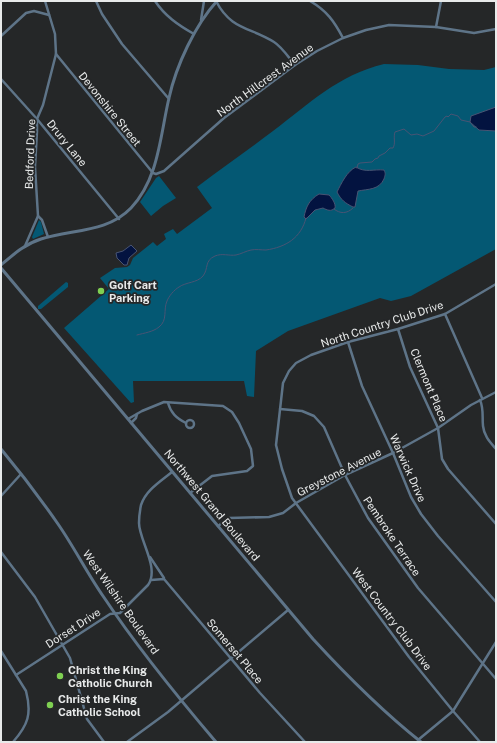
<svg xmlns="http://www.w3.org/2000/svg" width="497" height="743" font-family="'Public Sans',sans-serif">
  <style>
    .green { fill: #045873 }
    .water { fill: #031340; stroke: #485473 }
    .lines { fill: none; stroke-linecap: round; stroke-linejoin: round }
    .stream { stroke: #485473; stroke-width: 1 }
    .minor { stroke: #5e7488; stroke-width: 2.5 }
    .tertiary { stroke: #5e7488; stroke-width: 3 }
    .poi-dot { fill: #7fd052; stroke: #252728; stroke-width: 1.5 }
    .labels { text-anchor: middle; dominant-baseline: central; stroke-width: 3.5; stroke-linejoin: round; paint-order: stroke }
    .street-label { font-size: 11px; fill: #e8eaea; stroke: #252728 }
    .poi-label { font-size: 11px; font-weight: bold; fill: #e8eaea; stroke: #252728; text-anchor: start }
  </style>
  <rect width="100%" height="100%" fill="#252728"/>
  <!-- green -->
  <g class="green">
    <path d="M384,64L418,65L449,69L484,70L496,67V249L411,296L391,301L380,298L288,331L256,351L254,397L247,396L244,381H133L134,402L131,403L64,328L109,289L100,278L115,268L127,267L130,265L133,258L153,242L157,246L166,239L164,234L173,229L177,234L212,208L197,187C222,168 248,150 273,131C309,104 338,75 384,64Z"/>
    <path d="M159,176L176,198L163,206L151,216L140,202L156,178Z"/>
    <path d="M39,220L41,222L44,234L33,239L32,237Z"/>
    <path d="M66,282L68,283V287L41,309H38V306Z"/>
  </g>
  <!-- water -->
  <g class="water">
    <path d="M496,107V131L479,130L470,122L471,116Z"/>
    <path d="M356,167C365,173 374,169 384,170C386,174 385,175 384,179C379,190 368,189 358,191L355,207H353C345,203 341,200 337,192C341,184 347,171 356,167Z"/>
    <path d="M319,194L329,195C332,198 336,204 335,208C331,212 327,210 323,208L315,210L306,219L304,217C306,207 309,200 319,194Z"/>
    <path d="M131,245L137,251L129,258L127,265H124L117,258L116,253L123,251Z"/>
  </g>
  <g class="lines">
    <!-- stream -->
    <g class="stream">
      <path d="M357,168L358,164L360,163L372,162L375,159L378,158L379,156L385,153L390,148H393C396,143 393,137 395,132L404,129L411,135L417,134L423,136L434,131L445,117L447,116L448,117L451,114L458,116L461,120L470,122L474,127H476"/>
      <path d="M334,209C340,214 347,214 353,208"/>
      <path d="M137,335C144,333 153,332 159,327C168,320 163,310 167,301C169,296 174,290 179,287C186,282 197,283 203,276C209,268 204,261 215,256C222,253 229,256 236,255C241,254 246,251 251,250C256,249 261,250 266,250C286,247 301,238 306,218"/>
    </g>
    <!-- minor -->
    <g class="minor">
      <path d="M96,1L102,14L122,44L169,99"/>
      <path d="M155,1C165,16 178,25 194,34"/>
      <path d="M216,1C231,30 250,27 274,42C282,47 289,58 295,65"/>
      <path d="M310,1C327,11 334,21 343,38"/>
      <path d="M201,20L204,1"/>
      <path d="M436,27L441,1"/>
      <path d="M1,36L26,13L34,11L49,15"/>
      <path d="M56,54L153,173L156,174L164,171L224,118L295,65L317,51L343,38L366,30L389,25L436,27L474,33L496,29"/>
      <path d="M1,79L37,119L119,219"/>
      <path d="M38,216L42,220L48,237"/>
      <path d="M25,246L38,216L35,167L37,131V119L43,105L56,54L55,34L45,1"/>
      <path d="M445,314L482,398"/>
      <path d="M398,329L410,367L438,428L442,459L448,469L496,524"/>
      <path d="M348,342L362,386L393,453L411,497L421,514L438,536L496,602"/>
      <path d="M480,400C484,409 482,417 483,426C484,436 490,442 496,449"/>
      <path d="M168,403C171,413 176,418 186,423"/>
      <path d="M280,409L302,411L314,416L324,427L345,475L368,518L418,588L496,679"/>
      <path d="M128,419L142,411L164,402L223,406L232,412L239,423L251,449L253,466L247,471L212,476L190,493"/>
      <circle cx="190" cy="424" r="4"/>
      <path d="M131,423L136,418L137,414"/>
      <path d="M1,496L21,474"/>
      <path d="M218,526L229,518L269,517L283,513L296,503L345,475L393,453L438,428L471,405L496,392"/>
      <path d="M1,552L35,597L70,658L87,719L104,742"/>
      <path d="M150,557L164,578"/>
      <path d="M151,580L164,579L260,693L305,742"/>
      <path d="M1,651L26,691C32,714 28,725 13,742"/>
      <path d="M16,675L110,614L120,613L148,585C160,568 139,540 139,523C139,518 140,510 141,505C146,490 161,481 172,472"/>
      <path d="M418,740L453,711L496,642"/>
      <path d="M127,742L168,712L288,610"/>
      <path d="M480,742L453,711L409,657L292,498L282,469L276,445L283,383L289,371L296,363L311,355L348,342L398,329L445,314L496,284"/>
    </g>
    <!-- tertiary -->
    <g class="tertiary">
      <path d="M1,265C14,254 25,244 41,239C72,229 107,233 131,208C159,178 160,136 169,98C176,66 195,25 217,1"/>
      <path d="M1,268L313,639C347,676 382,711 421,742"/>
      <path d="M1,449C21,473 40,498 58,524C74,547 87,573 103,596C137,647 176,695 216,742"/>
    </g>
  </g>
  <!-- markers -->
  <g class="poi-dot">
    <circle cx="101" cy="291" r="4"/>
    <circle cx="60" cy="676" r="4"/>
    <circle cx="50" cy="705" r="4"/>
  </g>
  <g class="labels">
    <!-- street labels -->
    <g class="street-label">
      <text transform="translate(265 80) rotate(-36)">North Hillcrest Avenue</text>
      <text transform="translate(110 109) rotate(51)">Devonshire Street</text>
      <text transform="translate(67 143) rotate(51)">Drury Lane</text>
      <text transform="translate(30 154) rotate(-88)">Bedford Drive</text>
      <text transform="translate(382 324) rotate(-18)">North Country Club Drive</text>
      <text transform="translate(429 385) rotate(67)">Clermont Place</text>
      <text transform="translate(408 468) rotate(66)">Warwick Drive</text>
      <text transform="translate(339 472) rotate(-27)">Greystone Avenue</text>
      <text transform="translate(212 505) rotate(50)">Northwest Grand Boulevard</text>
      <text transform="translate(392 536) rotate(56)">Pembroke Terrace</text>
      <text transform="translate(121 602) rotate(55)">West Wilshire Boulevard</text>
      <text transform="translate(392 619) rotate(53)">West Country Club Drive</text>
      <text transform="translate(73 628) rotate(-33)">Dorset Drive</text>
      <text transform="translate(235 651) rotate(50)">Somerset Place</text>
    </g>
    <!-- poi labels -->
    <g class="poi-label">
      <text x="109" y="285">Golf Cart<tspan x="109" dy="13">Parking</tspan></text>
      <text x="68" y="670">Christ the King<tspan x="68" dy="13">Catholic Church</tspan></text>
      <text x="58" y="699">Christ the King<tspan x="58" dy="13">Catholic School</tspan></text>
    </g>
  </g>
  <!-- border -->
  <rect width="497" height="743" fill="none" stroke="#e8eaea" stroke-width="4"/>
</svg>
